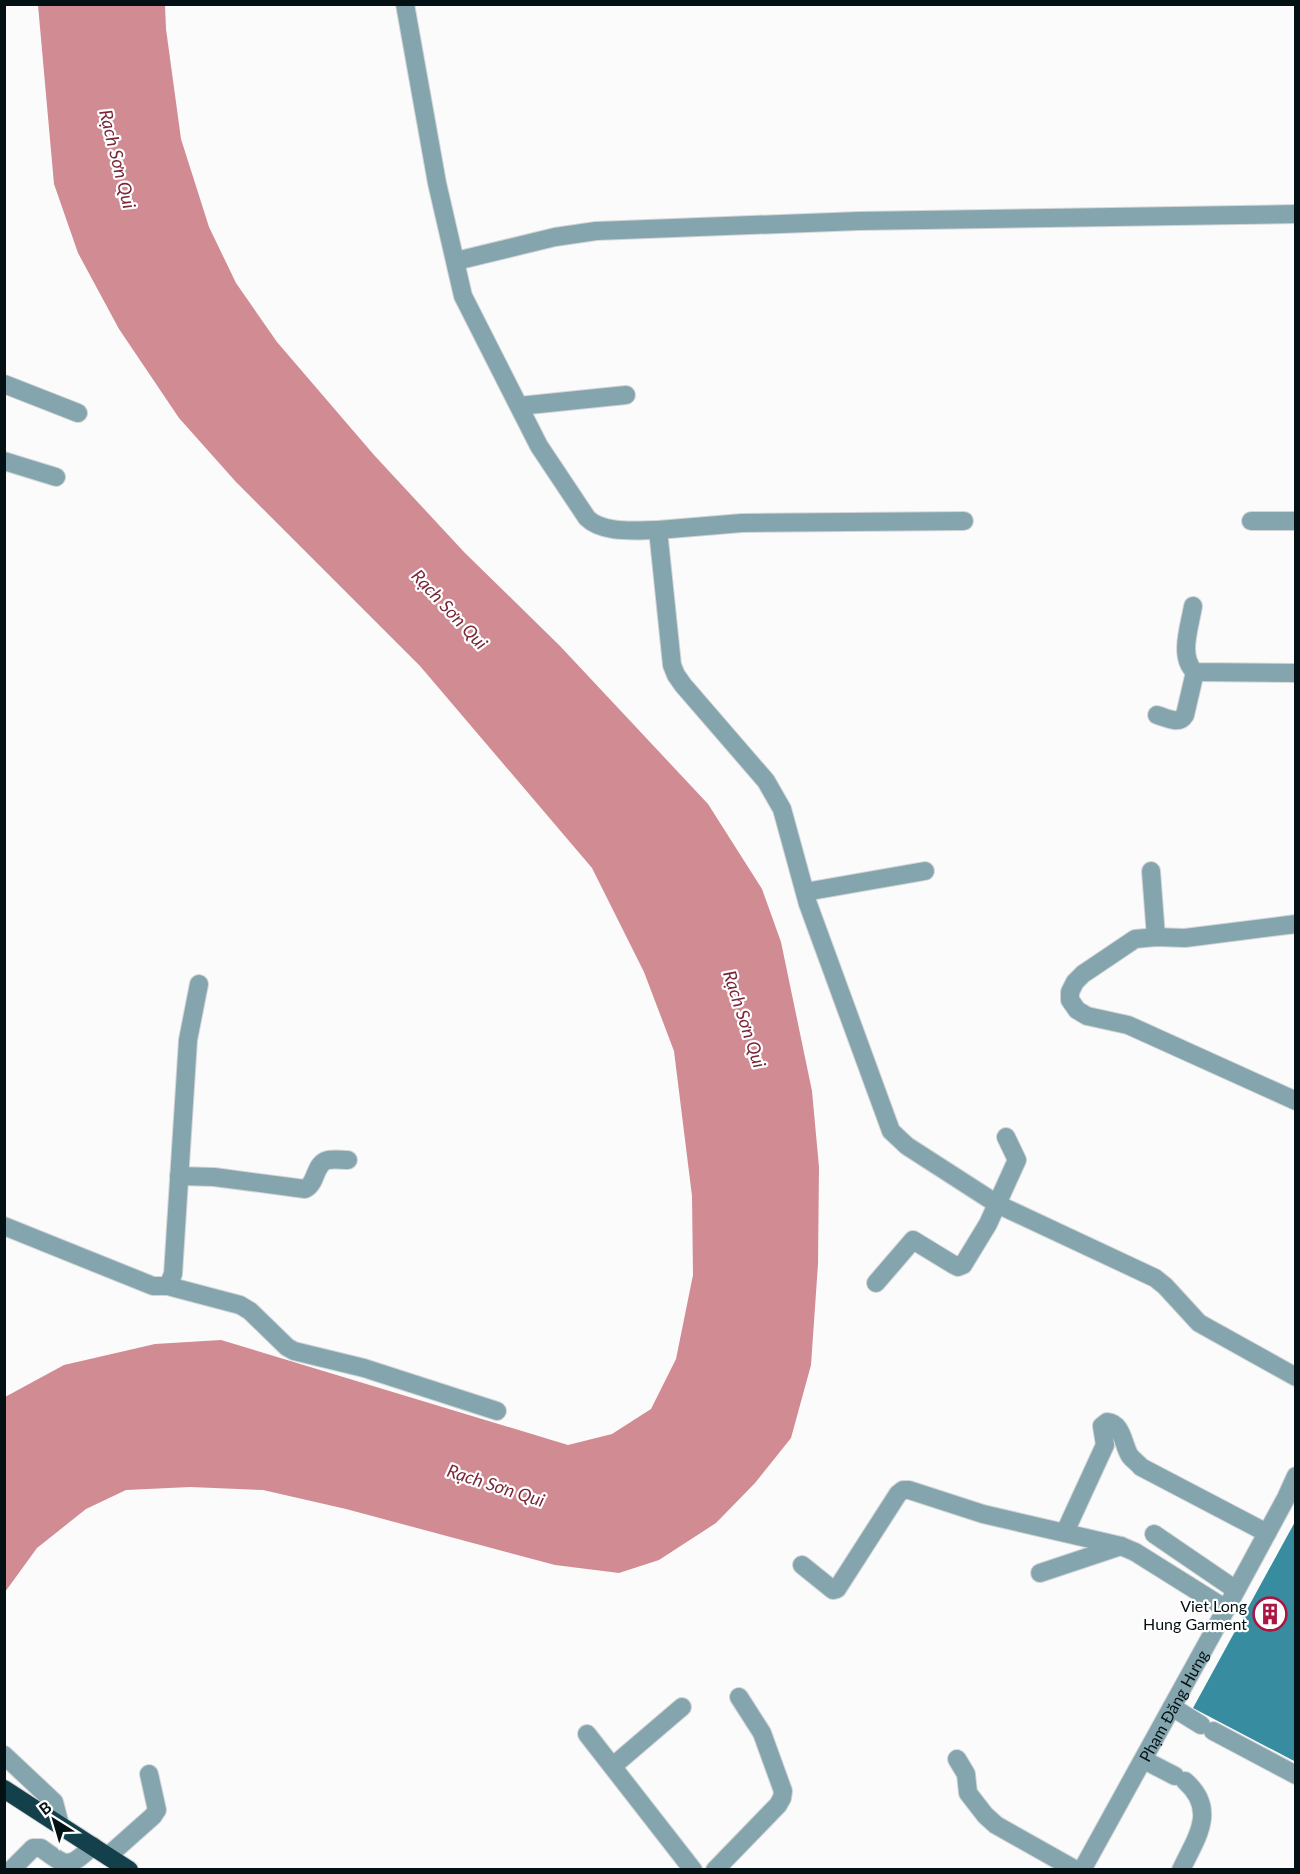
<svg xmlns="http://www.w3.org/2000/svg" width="1300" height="1874" font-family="Lato,sans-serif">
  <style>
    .water { fill: #d08b93 }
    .building { fill: #388ca0 }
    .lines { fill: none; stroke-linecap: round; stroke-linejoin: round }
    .minor-casing { stroke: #d3d5d6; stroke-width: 20 }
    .highway-casing { stroke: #d3d5d6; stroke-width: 20 }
    .minor { stroke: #84a5ae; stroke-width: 18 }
    .highway { stroke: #13404a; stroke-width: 18 }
    .labels { text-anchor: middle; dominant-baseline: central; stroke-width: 4.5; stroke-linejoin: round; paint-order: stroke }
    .poi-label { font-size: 16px; fill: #031014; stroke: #fff; text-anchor: end }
    .street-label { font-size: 16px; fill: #031014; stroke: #fff }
    .water-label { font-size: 18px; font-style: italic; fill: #7a2738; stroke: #fff }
  </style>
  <rect width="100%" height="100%" fill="#fbfbfb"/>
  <!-- water -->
  <path class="water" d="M38,5H165L166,29L181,139L209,227L236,283L277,342L374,455L464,552L560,646L708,804L762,889L781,942L812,1091L819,1167L818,1264L811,1365L791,1438L755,1483L716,1523L659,1560L619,1573L555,1565L346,1509L263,1490L190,1487L126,1490L86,1509L37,1548L5,1592V1397L64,1365L155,1344L221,1340L568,1445L612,1434L651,1409L676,1359L693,1275L692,1196L674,1051L644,972L592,868L420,666L236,482L179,418L119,329L78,253L54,184Z"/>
  <!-- building -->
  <path class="building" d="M1296,1520V1762L1193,1708Z"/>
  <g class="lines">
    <defs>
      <g id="minor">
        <path d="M405,4L437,183L463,296L539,446L587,518C603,534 636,530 658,530L672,665L676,675L683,685L766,781L782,809L808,904L891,1131L907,1146L997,1204L1155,1278L1165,1286L1199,1323L1296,1377"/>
        <path d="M456,261L555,237L596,231L859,221L1296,214"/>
        <path d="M4,384L78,413"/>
        <path d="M519,406L626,395"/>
        <path d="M4,461L56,477"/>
        <path d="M1251,521H1296"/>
        <path d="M658,530L742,523L964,521"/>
        <path d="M1193,606C1190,626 1178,657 1195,672L1296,673"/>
        <path d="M1157,715C1167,718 1179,725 1185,715L1195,672"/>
        <path d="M1151,871L1156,937"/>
        <path d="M805,892L925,871"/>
        <path d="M1296,924L1185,938L1156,937L1135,939L1083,974L1075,982L1070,992V1000L1077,1010L1087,1016L1128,1025L1296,1101"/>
        <path d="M179,1176L214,1177L305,1189C317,1184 314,1163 328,1160C334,1159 342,1160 348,1160"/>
        <path d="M4,1226L153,1286H168L240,1305L250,1311L287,1347L294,1351L364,1368L497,1411"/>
        <path d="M876,1283L913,1240L954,1265L958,1267L963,1265L988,1224L1017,1160L1006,1137"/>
        <path d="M168,1286L173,1274L188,1040L199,984"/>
        <path d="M1065,1532L1105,1445L1102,1426L1107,1422C1123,1423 1123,1446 1130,1456C1133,1460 1138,1463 1141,1467L1267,1533"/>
        <path d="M1154,1534L1236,1590"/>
        <path d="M802,1565L833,1590L837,1589L898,1494L903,1490H909L983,1514L1121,1546L1135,1552L1226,1609"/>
        <path d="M1040,1573L1121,1546"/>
        <path d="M1172,1707L1201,1725"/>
        <path d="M1213,1731L1296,1775"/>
        <path d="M587,1734L693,1870"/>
        <path d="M4,1755L54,1802L60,1825"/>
        <path d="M957,1759L966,1774L968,1793L985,1815L996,1825L1076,1870"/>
        <path d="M1144,1760L1175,1776"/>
        <path d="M613,1766L682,1707"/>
        <path d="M108,1856L153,1816L157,1810L149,1774"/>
        <path d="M11,1870L33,1848H41C67,1867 68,1869 93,1846"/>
        <path d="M715,1870L778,1805L782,1798L783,1791L762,1733L739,1697"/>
        <path id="s1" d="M1082,1870L1226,1609L1286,1498L1296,1476"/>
        <path d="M1181,1870C1196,1838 1218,1810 1185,1781"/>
      </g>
      <path id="highway" d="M4,1789L129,1870"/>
    </defs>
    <!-- minor casing -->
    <use href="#minor" class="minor-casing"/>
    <!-- highway casing -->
    <use href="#highway" class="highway-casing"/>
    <!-- minor -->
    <use href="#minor" class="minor"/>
    <!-- highway -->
    <use href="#highway" class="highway"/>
  </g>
  <!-- icons -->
  <defs>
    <symbol id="building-ring" viewBox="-11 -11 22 22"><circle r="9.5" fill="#fff" stroke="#aa1542" stroke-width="1.5"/><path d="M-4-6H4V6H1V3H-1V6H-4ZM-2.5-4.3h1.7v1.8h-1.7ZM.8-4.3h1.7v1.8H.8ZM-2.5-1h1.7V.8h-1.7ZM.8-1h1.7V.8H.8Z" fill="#aa1542"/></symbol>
  </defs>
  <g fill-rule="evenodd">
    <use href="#building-ring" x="1251" y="1595" width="38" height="38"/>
  </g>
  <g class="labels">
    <!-- poi labels -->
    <g class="poi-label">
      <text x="1247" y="1605">Viet Long<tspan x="1247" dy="18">Hung Garment</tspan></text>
    </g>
    <!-- street labels -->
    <g class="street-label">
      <text stroke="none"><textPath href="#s1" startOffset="188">Phạm Đăng Hưng</textPath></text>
    </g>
    <!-- water labels -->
    <g class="water-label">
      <text transform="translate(118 159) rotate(76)">Rạch Sơn Qui</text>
      <text transform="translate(450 609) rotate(47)">Rạch Sơn Qui</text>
      <text transform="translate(745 1019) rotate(72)">Rạch Sơn Qui</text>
      <text transform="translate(496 1485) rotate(18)">Rạch Sơn Qui</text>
    </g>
  </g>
  <!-- border -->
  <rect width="1300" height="1874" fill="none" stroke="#031014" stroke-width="12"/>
  <!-- north arrow -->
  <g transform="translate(54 1820) rotate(323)" stroke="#ffffff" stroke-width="4.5" paint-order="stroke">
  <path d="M0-4.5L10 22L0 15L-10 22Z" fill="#031014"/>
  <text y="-9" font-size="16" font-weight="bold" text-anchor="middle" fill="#031014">B</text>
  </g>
</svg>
